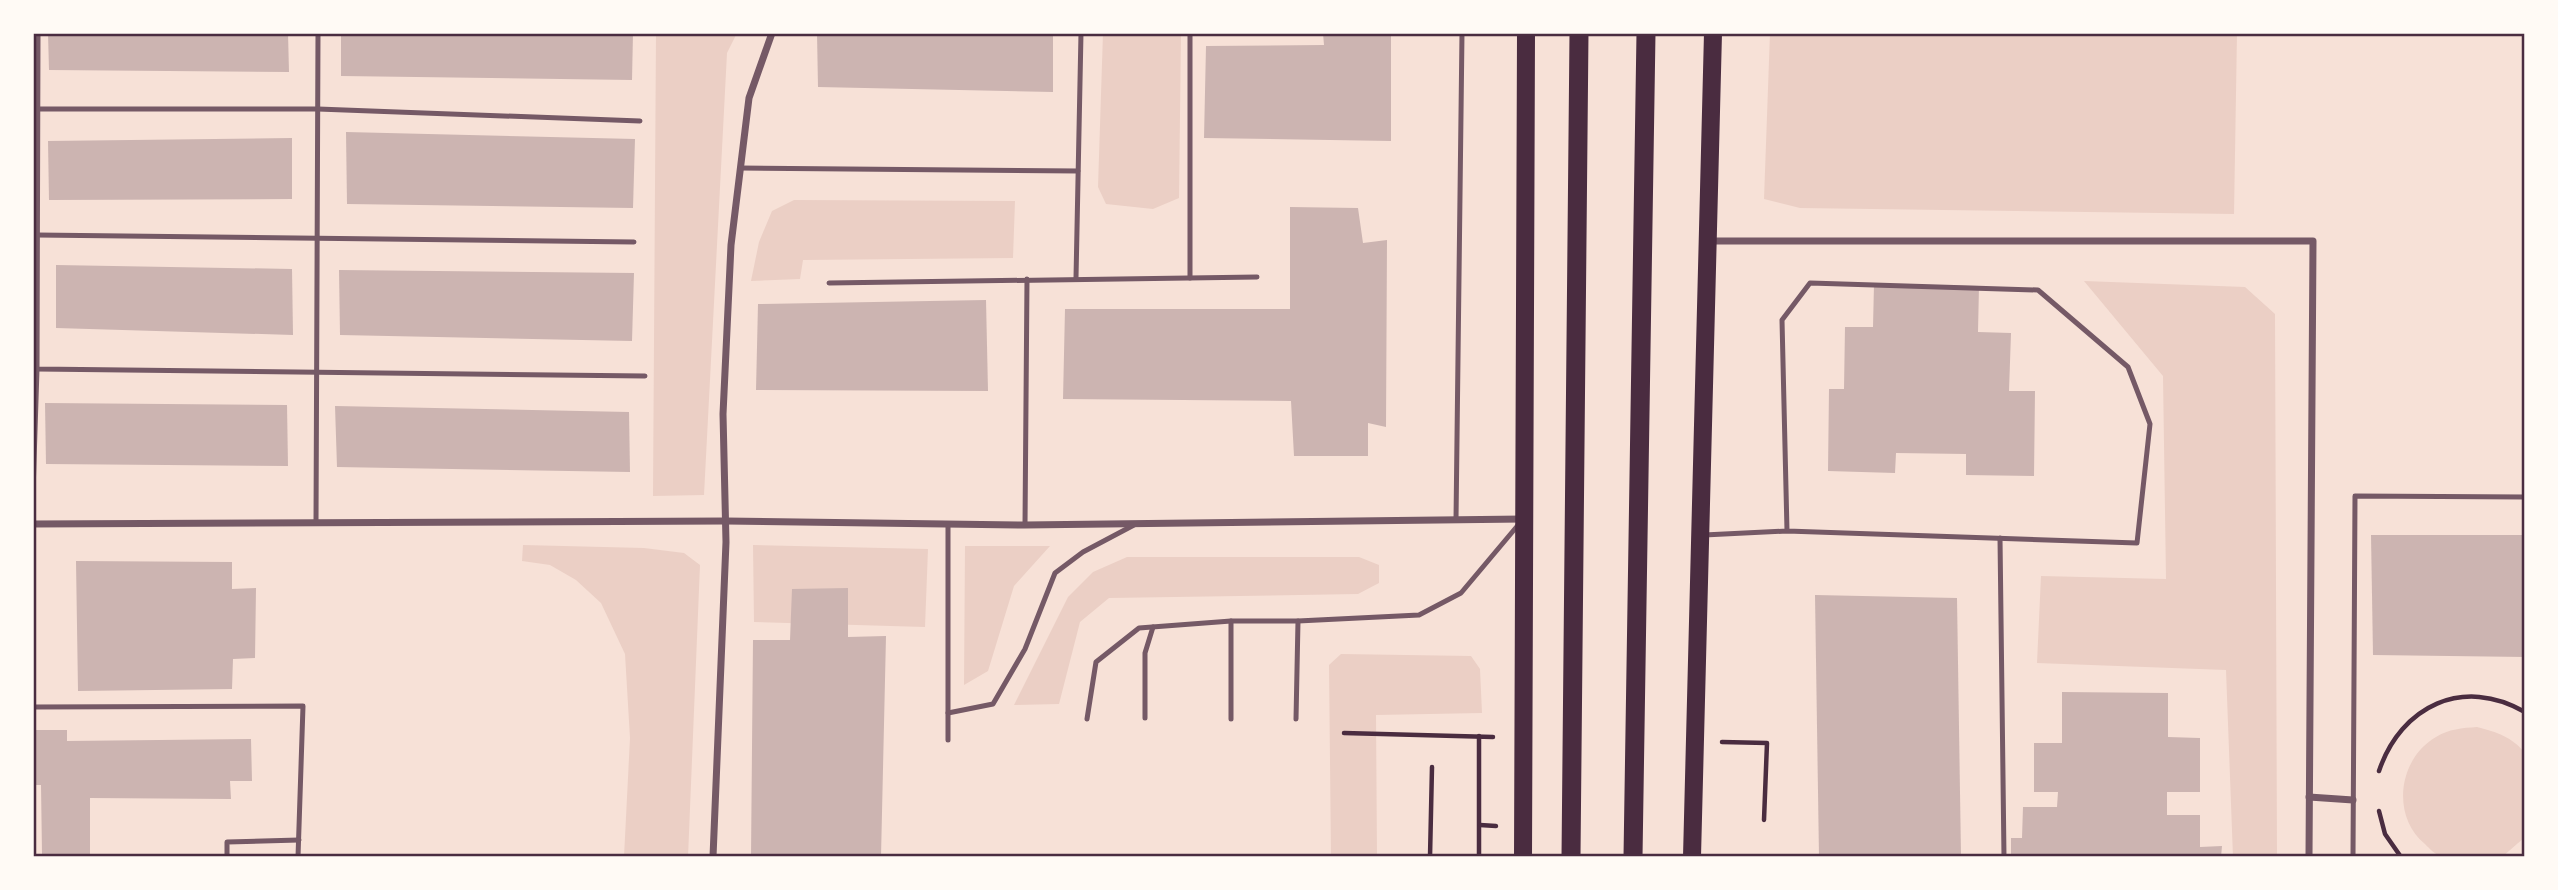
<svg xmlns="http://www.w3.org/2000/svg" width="2558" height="890" font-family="'Open Sans',sans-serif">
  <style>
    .green { fill: #ebcfc5 }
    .building { fill: #ccb4b1 }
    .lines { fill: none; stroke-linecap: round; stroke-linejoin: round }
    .path { stroke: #4a2c40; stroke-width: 4.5 }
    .service { stroke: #755966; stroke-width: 5 }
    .minor { stroke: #755966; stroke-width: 7 }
    .primary { stroke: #4a2c40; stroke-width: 18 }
    .trunk { stroke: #4a2c40; stroke-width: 19 }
    .neatline { fill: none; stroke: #4a2c40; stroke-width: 2.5 }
  </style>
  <rect width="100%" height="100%" fill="#f7e1d7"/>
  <!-- green -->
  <g class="green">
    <path d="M656,33H737L727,53L704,495L653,496Z"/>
    <path d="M1103,33H1181L1179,198L1153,209L1106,204L1098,187Z"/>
    <path d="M1770,33H2237L2234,214L1800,208L1764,199Z"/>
    <path d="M794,200L1015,201L1013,258L803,260L800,279L751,281L759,242L772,211Z"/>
    <path d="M2084,281L2245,287L2275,314L2277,857H2233L2226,670L2037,663L2041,576L2166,579L2163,376Z"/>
    <path d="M523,545L644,548L684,553L700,565L688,857H624L630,738L625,654L601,603L576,580L550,565L522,561Z"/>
    <path d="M753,545L928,549L925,627L754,622Z"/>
    <path d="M965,546H1050L1014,586L988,671L964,685Z"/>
    <path d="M1127,557H1359L1379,565V583L1358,594L1109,598L1080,622L1059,704L1014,705L1068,597L1093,572Z"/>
    <path d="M1341,654L1471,656L1480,669L1482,713L1376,715L1377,857H1331L1329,665Z"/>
    <path d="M2477,727C2497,732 2512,737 2525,753V837L2502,857C2484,857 2460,861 2442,856C2435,855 2430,849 2425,844C2391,816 2398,759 2436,737C2449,729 2462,728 2477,727Z"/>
  </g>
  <!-- building -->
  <g class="building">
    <path d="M48,33H288L289,72L49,70Z"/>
    <path d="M341,33H633L632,80L341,76Z"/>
    <path d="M817,33H1053V92L818,87Z"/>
    <path d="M1323,33H1391V141L1204,138L1206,46L1324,45Z"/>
    <path d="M346,132L635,139L633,208L347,204Z"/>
    <path d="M292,138V199L49,200L48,141Z"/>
    <path d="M1290,207L1358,208L1363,243L1387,240L1386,427L1368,423V456H1294L1291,401L1063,399L1065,309H1290Z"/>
    <path d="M56,265L292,269L293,335L56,328Z"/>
    <path d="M339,270L634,273L632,341L340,335Z"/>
    <path d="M1874,284L1979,286L1978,332L2011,333L2009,391H2035L2034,476L1966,475V454L1896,453L1895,473L1828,471L1829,389H1844L1845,327H1873Z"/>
    <path d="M986,300L988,391L756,390L758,304Z"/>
    <path d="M45,403L287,405L288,466L46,464Z"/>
    <path d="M335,406L629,412L630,472L337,467Z"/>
    <path d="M2371,535H2525V657L2373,655Z"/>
    <path d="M76,561L232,562V589L256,588L255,658L233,659L232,689L78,691Z"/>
    <path d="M848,588V637L886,636L881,857H751L753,640H790L792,589Z"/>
    <path d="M1815,595L1957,598L1961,857H1819Z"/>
    <path d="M2062,692L2168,693V737L2200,738V792H2167V815H2200V847L2222,846L2221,857H2011V838H2022L2023,807H2057L2058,792H2034V743H2062Z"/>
    <path d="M33,730H67V741L251,739L252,781H230L231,799L90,798V857H33V854H42L41,785H33Z"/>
  </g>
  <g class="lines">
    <!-- path -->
    <g class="path">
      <path d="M1344,733L1493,737"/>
      <path d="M1479,736V857"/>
      <path d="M1722,742L1767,743L1764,820"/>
      <path d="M2379,771C2401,706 2463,676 2525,712"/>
      <path d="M2379,811L2385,834L2401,857"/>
      <path d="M1480,825L1496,826"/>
      <path d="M1430,857L1432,767"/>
    </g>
    <!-- service -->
    <g class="service">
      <path d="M1190,33V278"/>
      <path d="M33,109H318L640,121"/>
      <path d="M740,168L1078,171"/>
      <path d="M37,235L634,242"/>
      <path d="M1076,278L1081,33"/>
      <path d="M829,283L1257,277"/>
      <path d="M33,367L37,369L645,376"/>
      <path d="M33,493L37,369L38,33"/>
      <path d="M1456,520L1462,33"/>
      <path d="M316,523L318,33"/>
      <path d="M1025,525L1027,279"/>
      <path d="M1704,535L1787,531L2137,543L2150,424L2128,367L2038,290L1810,283L1782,320L1787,531"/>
      <path d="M2000,538L2004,857"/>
      <path d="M1231,621V719"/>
      <path d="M33,707L303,706L298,857"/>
      <path d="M948,713L993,704L1025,649L1055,573L1083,552L1134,525"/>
      <path d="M1145,718V653L1153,627"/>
      <path d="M1087,719L1096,662L1139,628L1231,621H1298L1419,615L1461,593L1519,524"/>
      <path d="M1296,719L1298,621"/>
      <path d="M948,740V524"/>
      <path d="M227,857V842L299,840"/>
      <path d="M2353,857L2355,496L2525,497"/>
    </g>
    <!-- minor -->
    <g class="minor">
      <path d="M1709,241H2313L2309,857"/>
      <path d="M33,524L726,521L1025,525L1523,519"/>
      <path d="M2309,797L2353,800"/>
      <path d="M713,857L726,542L723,414L731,245L749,98L772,33"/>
    </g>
    <!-- primary -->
    <g class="primary">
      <path d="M1523,857L1526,33"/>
      <path d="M1692,857L1713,33"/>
    </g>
    <!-- trunk -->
    <g class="trunk">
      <path d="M1571,857L1579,33"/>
      <path d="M1633,857L1646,33"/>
    </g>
  </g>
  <!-- border -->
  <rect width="2558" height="890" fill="none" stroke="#fffaf5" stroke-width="70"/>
  <rect x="35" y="35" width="2488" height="820" class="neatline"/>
</svg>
